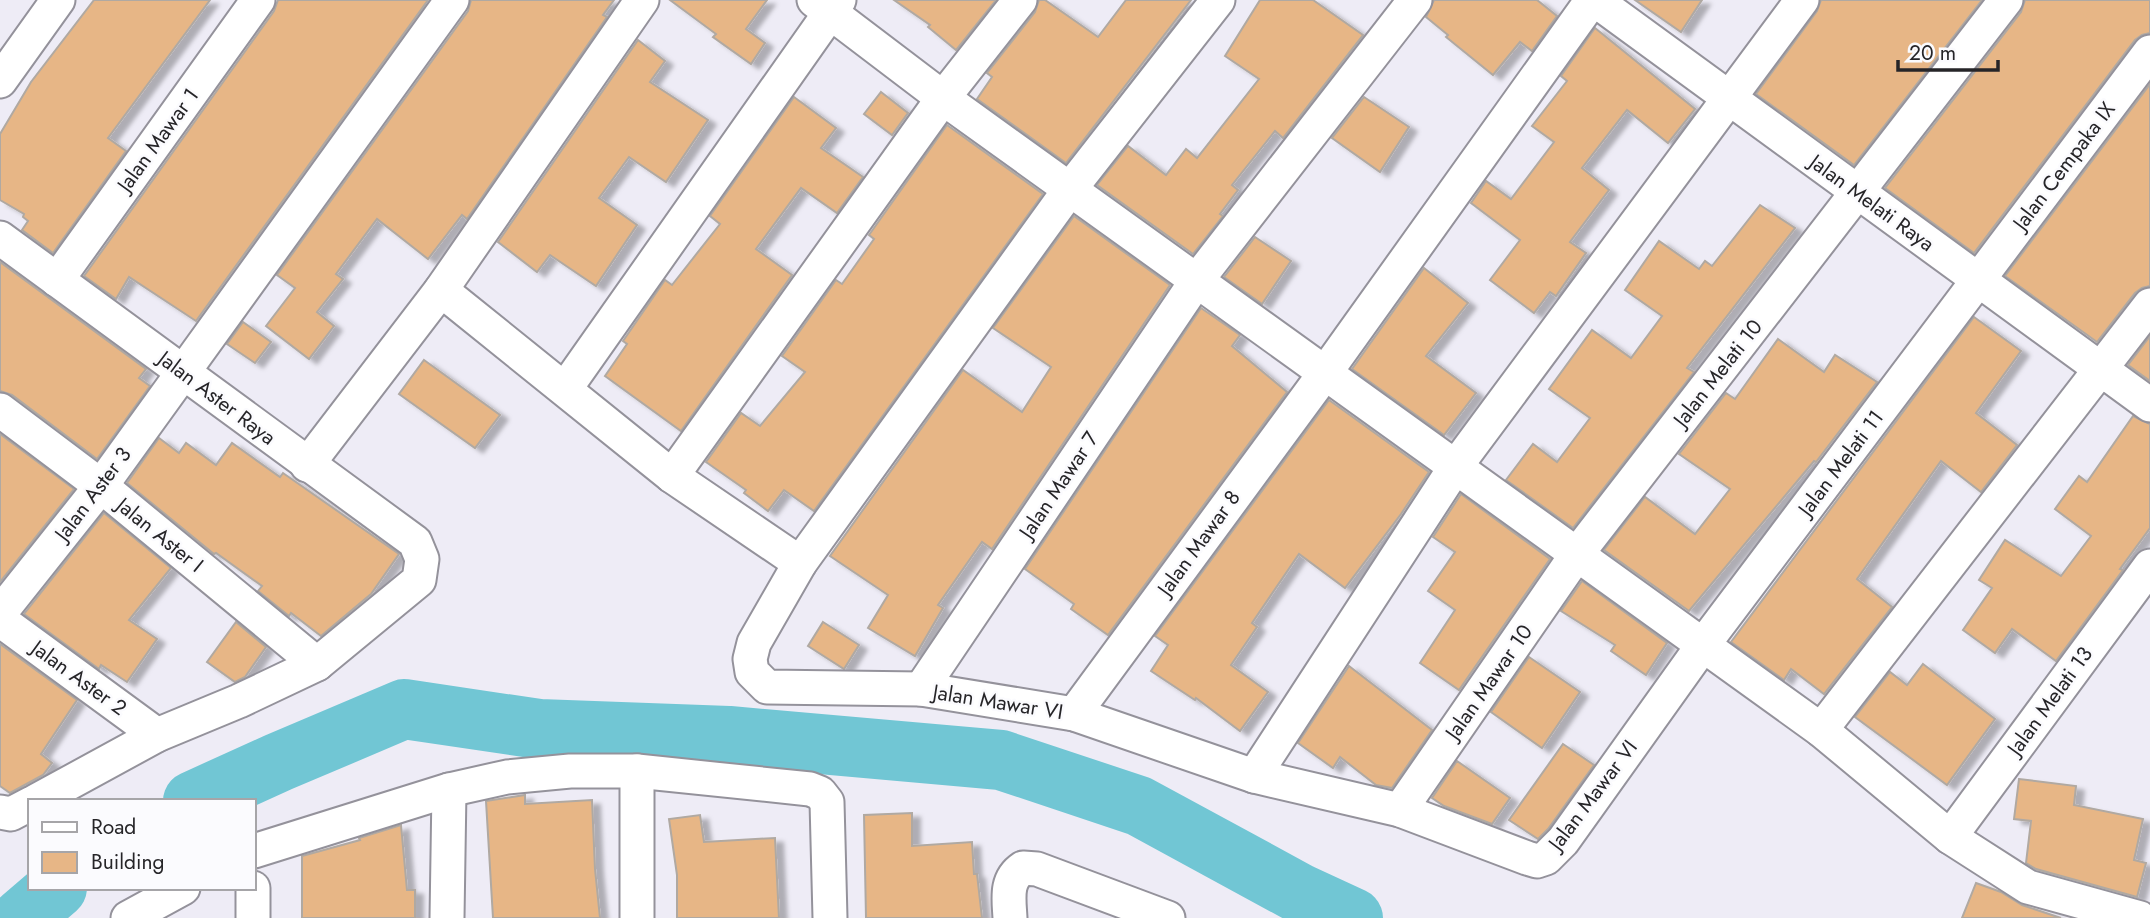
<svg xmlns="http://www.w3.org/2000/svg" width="2150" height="918" font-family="Jost,sans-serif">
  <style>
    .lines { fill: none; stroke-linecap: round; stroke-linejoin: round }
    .river { stroke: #71c6d4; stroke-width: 60 }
    .building { fill: #e7b686; stroke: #b0a9a2; stroke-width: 2; filter: url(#shadow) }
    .minor-casing { stroke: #94929b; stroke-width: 37 }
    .minor { stroke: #fff; stroke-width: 33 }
    .labels { text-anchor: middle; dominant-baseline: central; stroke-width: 5; stroke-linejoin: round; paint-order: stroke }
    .street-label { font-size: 21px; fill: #262528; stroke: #fbfbfe }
  </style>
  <defs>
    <filter id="shadow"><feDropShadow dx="8" dy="4.5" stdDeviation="2" flood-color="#0004"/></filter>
  </defs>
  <rect width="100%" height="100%" fill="#eeecf6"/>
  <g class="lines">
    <!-- river -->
    <g class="river">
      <path d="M193,801L279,762L404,709L539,729L729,736L1001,760L1139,806L1301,894L1353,918"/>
      <path d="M22,918L57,888"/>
    </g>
  </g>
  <!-- building -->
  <g class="building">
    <path d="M94,0H210L108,138L126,151L53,253L22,230L28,221L23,217L24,214L0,200V134L31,82Z"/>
    <path d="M278,0H428L196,321L129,277L116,299L84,276L274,11Z"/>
    <path d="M471,0H614L603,15L607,17L467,219L462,215L428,259L377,219L336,274L343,279L317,312L334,326L309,359L266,326L295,288L277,275L468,11Z"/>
    <path d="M670,0H767L746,29L765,43L751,64L713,37L716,34Z"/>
    <path d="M894,0H996L956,50L928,27L930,25Z"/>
    <path d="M1039,0H1045L1098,37L1126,0H1191L1066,163L977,99L992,77L987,73L1035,12Z"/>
    <path d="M1260,0H1313L1363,35L1283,138L1275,131L1232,185L1238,190L1220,214L1223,216L1193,254L1097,185L1128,146L1166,175L1186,149L1197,158L1259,79L1225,56Z"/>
    <path d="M1434,0H1537L1557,16L1532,51L1520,42L1493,75L1446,37L1448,35L1426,17Z"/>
    <path d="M1635,0H1702L1681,32Z"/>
    <path d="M1821,0H1982L1854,165L1756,94L1817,11Z"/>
    <path d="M2025,0H2150V33L2142,35L2135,40L1974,253L1885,188L2021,12Z"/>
    <path d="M1595,28L1695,109L1668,143L1627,110L1582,168L1609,190L1570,242L1586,253L1556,296L1550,292L1534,313L1490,280L1520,240L1471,203L1486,181L1511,199L1554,142L1532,126L1567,81L1561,76Z"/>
    <path d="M638,40L665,61L650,82L708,120L666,182L629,157L599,198L637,225L596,286L550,255L537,272L498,242Z"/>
    <path d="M2150,84V286L2142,288L2135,293L2097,342L2005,276Z"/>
    <path d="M881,92L908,113L892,135L864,114Z"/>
    <path d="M794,97L836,128L821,148L863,177L837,213L801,188L756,249L792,275L681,431L605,376L627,344L623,341L665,280L672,285L720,224L710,216Z"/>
    <path d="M1364,97L1409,127L1380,172L1332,138Z"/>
    <path d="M947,125L1043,194L814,511L784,490L768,511L744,493L746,490L706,462L741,413L760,426L805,372L782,356L836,280L842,284L874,239L869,235Z"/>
    <path d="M1760,205L1795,228L1687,368L1694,372L1573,528L1506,480L1533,444L1557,462L1590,418L1549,389L1592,330L1631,358L1662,316L1625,290L1659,241L1699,269L1705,261L1712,266Z"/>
    <path d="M1074,216L1170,285L992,549L982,542L938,605L943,608L915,656L868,628L888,595L830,556L963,370L1022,412L1051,367L993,328Z"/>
    <path d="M1255,237L1291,261L1262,304L1224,277Z"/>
    <path d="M0,262L146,369L139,378L150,386L97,459L12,395L0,391Z"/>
    <path d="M1424,268L1468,303L1426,356L1476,393L1444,435L1352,369Z"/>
    <path d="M1201,308L1240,335L1232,346L1287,392L1108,635L1071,609L1074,604L1025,569Z"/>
    <path d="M1974,317L2021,351L1976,413L2017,445L1981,492L1941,461L1857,579L1892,607L1824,694L1791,669L1784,680L1731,642Z"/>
    <path d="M243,322L271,342L255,363L227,344Z"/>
    <path d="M2150,336V381L2128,365Z"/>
    <path d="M1778,339L1824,372L1835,355L1877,382L1816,462L1814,461L1689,611L1604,550L1645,497L1695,534L1730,489L1679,454L1726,393L1735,399Z"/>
    <path d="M424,360L500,415L475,448L399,394Z"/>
    <path d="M1329,400L1429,472L1401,514L1345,588L1299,554L1252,623L1257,627L1231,665L1268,692L1240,731L1196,698L1195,700L1151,671L1168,645L1155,636Z"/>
    <path d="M2133,416L2150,424V528L2120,569L2123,570L2056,661L2012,629L1995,653L1963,630L1992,588L1979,580L2005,540L2061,576L2091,536L2055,509L2079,476L2087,482Z"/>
    <path d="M0,434L74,489L0,582Z"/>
    <path d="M159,438L179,453L186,443L216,465L232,443L280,477L283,473L399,554L371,594L321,636L291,613L289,616L258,591L262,586L216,553L214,554L127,483Z"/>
    <path d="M1461,494L1550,559L1459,690L1420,663L1455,610L1428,591L1455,552L1433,537Z"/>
    <path d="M104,513L171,568L129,620L157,639L127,682L101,665L99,669L24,614Z"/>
    <path d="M1582,581L1667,643L1646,675L1611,651L1615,645L1561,611Z"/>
    <path d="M236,622L266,647L245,677L235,682L207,662Z"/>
    <path d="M823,622L859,645L844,669L808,646Z"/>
    <path d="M0,644L77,700L41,754L52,763L43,775L10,793L0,786Z"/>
    <path d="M1529,657L1580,692L1542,748L1491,712Z"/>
    <path d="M1923,664L1995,719L1947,785L1855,717L1890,672L1907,685Z"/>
    <path d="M1349,666L1432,730L1392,788L1376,785L1340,757L1333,768L1298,743Z"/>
    <path d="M1563,744L1594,765L1548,829L1538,839L1509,820Z"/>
    <path d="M1457,761L1510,798L1492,824L1444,806L1432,798Z"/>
    <path d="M2019,779L2076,786L2074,805L2143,819L2134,860L2146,863L2137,897L2036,869L2026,863L2031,821L2014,819Z"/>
    <path d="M525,795V804L592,800L595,869L600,918H493L486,801Z"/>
    <path d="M912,813V846L972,842L974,874H977L982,918H866L864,815Z"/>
    <path d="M700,815L704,842L775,838L779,918H677V875L669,819Z"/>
    <path d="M401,825L407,890H415V918H302V856L360,840L359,838Z"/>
    <path d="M1976,883L2001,892L2022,905L2061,918H1962Z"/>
  </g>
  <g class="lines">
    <defs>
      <g id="minor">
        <path d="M814,0L943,98L1821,730L1950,837L2028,887L2140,918"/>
        <path d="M1218,0L1070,189L800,563L754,643L750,659L752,672L767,687L921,689L1074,714L1254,776L1400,810L1527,858L1537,861L1546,858L1563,841L1703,645L2150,52"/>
        <path d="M1595,0L2150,405"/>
        <path d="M0,81L58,0"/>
        <path d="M0,238L415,542L422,559L419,580L317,664L239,701L157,735L36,801"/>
        <path d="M57,280L258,0"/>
        <path d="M441,290L672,476L800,563"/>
        <path d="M565,389L839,0"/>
        <path d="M0,410L101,486L317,664"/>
        <path d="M307,465L441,290L642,0"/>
        <path d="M672,476L943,98L1020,0"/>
        <path d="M0,613L101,486L452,0"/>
        <path d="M0,620L157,735"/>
        <path d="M921,689L1197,280L1415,0"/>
        <path d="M1074,714L1325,373L1592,0"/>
        <path d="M1821,730L2150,305"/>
        <path d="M637,771V918"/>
        <path d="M1254,776L1456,466L1802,0"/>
        <path d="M1400,810L1577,554L2006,0"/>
        <path d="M0,812L11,814L30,804"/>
        <path d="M1950,837L2150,566"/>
        <path d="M254,851L449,790L507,777L570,771H637L810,789L820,793L827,802L830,918"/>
        <path d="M253,888V918"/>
        <path d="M128,918L183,888"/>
        <path d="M447,918L449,790"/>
        <path d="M1010,918C1009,899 1005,880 1023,868L1037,869L1168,918"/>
      </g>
    </defs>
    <!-- minor casing -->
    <use href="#minor" class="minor-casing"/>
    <!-- minor -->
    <use href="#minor" class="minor"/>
  </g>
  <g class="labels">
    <!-- street labels -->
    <g class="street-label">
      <text transform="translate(158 140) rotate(-54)">Jalan Mawar 1</text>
      <text transform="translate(2064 166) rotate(-53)">Jalan Cempaka IX</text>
      <text transform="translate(1872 203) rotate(36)">Jalan Melati Raya</text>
      <text transform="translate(1718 373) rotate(-52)">Jalan Melati 10</text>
      <text transform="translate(217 398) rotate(37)">Jalan Aster Raya</text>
      <text transform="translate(1841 463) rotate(-53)">Jalan Melati 11</text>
      <text transform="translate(1059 485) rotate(-56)">Jalan Mawar 7</text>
      <text transform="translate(93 494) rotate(-53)">Jalan Aster 3</text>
      <text transform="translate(160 535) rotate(39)">Jalan Aster I</text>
      <text transform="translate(1199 543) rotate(-54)">Jalan Mawar 8</text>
      <text transform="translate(79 678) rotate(36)">Jalan Aster 2</text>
      <text transform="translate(1489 682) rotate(-55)">Jalan Mawar 10</text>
      <text transform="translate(2050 701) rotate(-54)">Jalan Melati 13</text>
      <text transform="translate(998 702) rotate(9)">Jalan Mawar VI</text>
      <text transform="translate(1593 795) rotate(-53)">Jalan Mawar VI</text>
    </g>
  </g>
  <!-- legend -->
  <rect x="28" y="799" width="228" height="91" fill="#fbfbfe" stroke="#a6a5a8" stroke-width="2"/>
  <rect x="42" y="822" width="35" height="10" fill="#ffffff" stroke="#a6a5a8" stroke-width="2"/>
  <text x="91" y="834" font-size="21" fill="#262528">Road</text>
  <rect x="42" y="852" width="35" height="21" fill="#e7b686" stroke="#a6a5a8" stroke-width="2"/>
  <text x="91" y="869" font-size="21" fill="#262528">Building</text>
  <!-- scale -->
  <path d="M1898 60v10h100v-10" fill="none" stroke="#262528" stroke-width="3.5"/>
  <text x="1909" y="60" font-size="21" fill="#262528" stroke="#fbfbfe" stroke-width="5" paint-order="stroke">20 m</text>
</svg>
